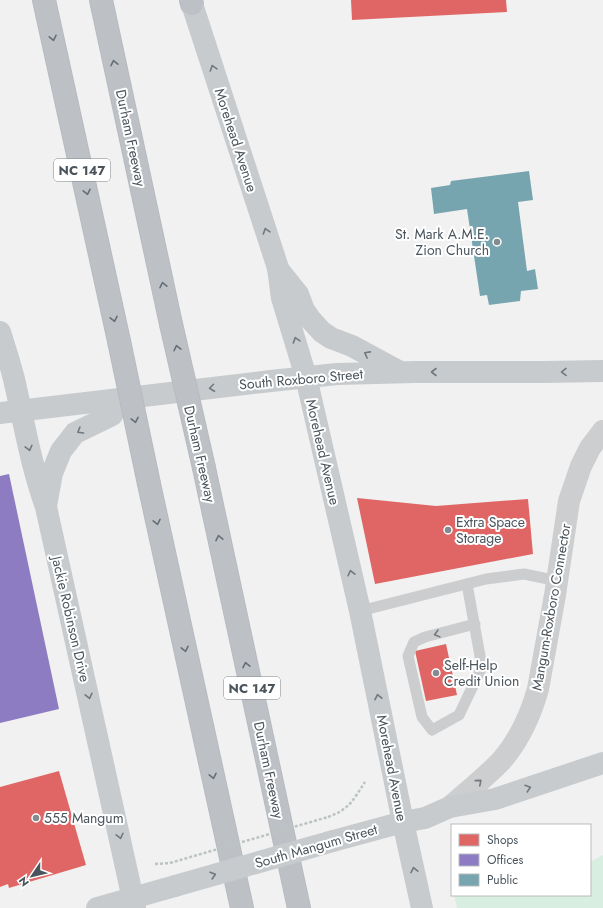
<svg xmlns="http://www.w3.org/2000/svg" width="603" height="908" font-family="Jost,sans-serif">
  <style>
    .green { fill: #d8eee0 }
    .shops { fill: #e06666 }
    .offices { fill: #8e7cc3 }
    .public { fill: #76a5af }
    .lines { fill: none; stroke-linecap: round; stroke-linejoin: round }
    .motorway-casing { stroke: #b7bbc0; stroke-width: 24 }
    .path { stroke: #bbc4c1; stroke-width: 2.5; stroke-dasharray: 3 2; stroke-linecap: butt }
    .service { stroke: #cbcdcf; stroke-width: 11 }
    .secondary { stroke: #ccced0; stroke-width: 22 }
    .primary { stroke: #c8cbcd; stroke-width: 22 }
    .motorway { stroke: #bdc1c5; stroke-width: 22 }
    .motorway-bridge-casing { stroke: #b7bbc0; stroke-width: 24; stroke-linecap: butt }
    .path-bridge { stroke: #bbc4c1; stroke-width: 2.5; stroke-dasharray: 3 2; stroke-linecap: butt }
    .primary-bridge { stroke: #c8cbcd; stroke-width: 22 }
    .motorway-bridge { stroke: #bdc1c5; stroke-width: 22 }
    .oneway { stroke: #676f76 }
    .oneway2 { stroke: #70787e }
    .oneway3 { stroke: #71787e }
    .oneway4 { stroke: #71797f }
    .poi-dot { fill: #848b90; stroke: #fff; stroke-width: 1.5 }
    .labels { text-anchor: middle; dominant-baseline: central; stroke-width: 4; stroke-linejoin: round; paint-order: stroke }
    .shield { fill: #fff; stroke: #80878d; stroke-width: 1 }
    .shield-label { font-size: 13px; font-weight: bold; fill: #4a545c }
    .street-label { font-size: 14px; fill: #4a545c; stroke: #fff }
    .poi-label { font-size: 14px; fill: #4a545c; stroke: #fff; text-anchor: start }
  </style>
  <rect width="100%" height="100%" fill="#f1f1f1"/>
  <!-- green -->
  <path class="green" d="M603,855V908H457L454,895H590V862Z"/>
  <!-- shops -->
  <g class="shops">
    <path d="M351,0H506L507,12L352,20Z"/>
    <path d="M357,498L436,506L528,499L533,554L375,584Z"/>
    <path d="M446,644L457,695L426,701L415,651Z"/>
    <path d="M59,771L86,865L9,888L8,884L0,887V787Z"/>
  </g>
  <!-- offices -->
  <path class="offices" d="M9,474L59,709L0,723V476Z"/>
  <!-- public -->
  <path class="public" d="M529,171L533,200L518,202L527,271L535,269L538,289L521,291L520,301L489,305L487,295L480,296L467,209L434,214L431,188L450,185L451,181Z"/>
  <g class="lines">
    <defs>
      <g id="motorway">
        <path d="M44,0L119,341"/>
        <path d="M101,0L171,324"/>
        <path d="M191,0L192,4"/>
        <path d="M204,468L299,908"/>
        <path d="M149,484L242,908"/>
      </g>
    </defs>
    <!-- motorway casing -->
    <use href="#motorway" class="motorway-casing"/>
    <!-- path -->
    <g class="path">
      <path d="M328,817C350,809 353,800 365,782"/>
      <path d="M155,864L170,863"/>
    </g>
    <!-- service -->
    <g class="service">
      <path d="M467,584L482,667L459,715L432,730L422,717L408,656L414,642L425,637L475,624"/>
      <path d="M360,611L486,579L524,574L558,581"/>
    </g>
    <!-- secondary -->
    <path class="secondary" d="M450,807C467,792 486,777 502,760C519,740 531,714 538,689L555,595L569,501L581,466L590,448L603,431"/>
    <!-- primary -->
    <g class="primary">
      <path d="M192,4L278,268L282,298L306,377L360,611L403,822L422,908"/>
      <path d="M278,269L298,294L304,310L311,320L322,332L331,338L352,346L400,372"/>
      <path d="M0,332C5,348 10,363 14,379C24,423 31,465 46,507L135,908"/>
      <path d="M0,413L271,381L337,374L416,372H544L603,371"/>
      <path d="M46,506L52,473L61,451L75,433L112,415L120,399"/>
      <path d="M333,841L403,822L425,818L450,807L495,799L603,763"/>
      <path d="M97,908L175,886"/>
    </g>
    <!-- motorway -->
    <use href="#motorway" class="motorway"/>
    <defs>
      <g id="motorway-bridge">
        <path d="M171,324L204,468"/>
        <path d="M119,341L149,484"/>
      </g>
    </defs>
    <!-- motorway-bridge casing -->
    <use href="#motorway-bridge" class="motorway-bridge-casing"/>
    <!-- path-bridge -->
    <path class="path-bridge" d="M170,863L328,817"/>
    <!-- primary-bridge -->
    <path class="primary-bridge" d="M175,886L333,841"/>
    <!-- motorway-bridge -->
    <use href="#motorway-bridge" class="motorway-bridge"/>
  </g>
  <!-- one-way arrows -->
  <defs><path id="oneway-chevron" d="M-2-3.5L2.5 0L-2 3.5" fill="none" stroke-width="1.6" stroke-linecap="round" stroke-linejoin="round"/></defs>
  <g class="oneway">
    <use href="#oneway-chevron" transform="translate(53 38) rotate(78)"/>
    <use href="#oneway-chevron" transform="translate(114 63) rotate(-102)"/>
    <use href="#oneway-chevron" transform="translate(87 192) rotate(78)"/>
    <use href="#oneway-chevron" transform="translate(163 285) rotate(-102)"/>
    <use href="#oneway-chevron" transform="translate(114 319) rotate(78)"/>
    <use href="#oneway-chevron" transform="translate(177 348) rotate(-103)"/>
    <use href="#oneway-chevron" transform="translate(135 420) rotate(78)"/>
    <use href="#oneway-chevron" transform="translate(157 522) rotate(78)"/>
    <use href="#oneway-chevron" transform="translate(219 538) rotate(-102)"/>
    <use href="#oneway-chevron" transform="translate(185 649) rotate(78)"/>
    <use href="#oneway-chevron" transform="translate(246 665) rotate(-102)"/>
    <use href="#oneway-chevron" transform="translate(213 776) rotate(78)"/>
  </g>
  <g class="oneway2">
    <use href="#oneway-chevron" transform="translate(213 68) rotate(-108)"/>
    <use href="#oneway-chevron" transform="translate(266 231) rotate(-108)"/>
    <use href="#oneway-chevron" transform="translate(296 340) rotate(-108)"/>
    <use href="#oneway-chevron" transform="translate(367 354) rotate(-152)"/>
    <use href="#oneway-chevron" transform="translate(434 372) rotate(-180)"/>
    <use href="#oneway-chevron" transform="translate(564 372) rotate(179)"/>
    <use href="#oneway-chevron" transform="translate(212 388) rotate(173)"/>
    <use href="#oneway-chevron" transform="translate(80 431) rotate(150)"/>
    <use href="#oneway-chevron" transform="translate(29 448) rotate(76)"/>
    <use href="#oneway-chevron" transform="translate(351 573) rotate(-103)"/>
    <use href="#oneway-chevron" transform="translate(89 696) rotate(77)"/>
    <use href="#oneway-chevron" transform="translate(378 697) rotate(-102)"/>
    <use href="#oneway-chevron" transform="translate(528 788) rotate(-18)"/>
    <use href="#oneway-chevron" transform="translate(120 836) rotate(77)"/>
    <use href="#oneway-chevron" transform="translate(414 870) rotate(-102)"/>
    <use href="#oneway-chevron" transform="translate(213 875) rotate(-16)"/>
  </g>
  <use class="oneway3" href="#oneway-chevron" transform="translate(437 634) rotate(165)"/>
  <use class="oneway4" href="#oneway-chevron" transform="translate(479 782) rotate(-41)"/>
  <!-- markers -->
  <g class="poi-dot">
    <circle cx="497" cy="242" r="4"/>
    <circle cx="448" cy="530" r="4"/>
    <circle cx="436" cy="673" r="4"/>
    <circle cx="36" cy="818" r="4"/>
  </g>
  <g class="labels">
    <!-- shield labels -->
    <g class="shield">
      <rect x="54" y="159" width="56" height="22" rx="3"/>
      <rect x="224" y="677" width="56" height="22" rx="3"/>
    </g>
    <g class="shield-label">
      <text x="82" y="170">NC 147</text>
      <text x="252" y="688">NC 147</text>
    </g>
    <!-- street labels -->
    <g class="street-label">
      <text transform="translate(131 138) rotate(78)">Durham Freeway</text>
      <text transform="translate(236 140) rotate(72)">Morehead Avenue</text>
      <text transform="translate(301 379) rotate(-5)">South Roxboro Street</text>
      <text transform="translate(323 452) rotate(77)">Morehead Avenue</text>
      <text transform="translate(200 454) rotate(77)">Durham Freeway</text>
      <text transform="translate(551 607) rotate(-80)">Mangum-Roxboro Connector</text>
      <text transform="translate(71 619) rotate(77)">Jackie Robinson Drive</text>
      <text transform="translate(392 768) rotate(79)">Morehead Avenue</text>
      <text transform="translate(269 770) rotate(78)">Durham Freeway</text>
      <text transform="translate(316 846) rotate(-16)">South Mangum Street</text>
    </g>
    <!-- poi labels -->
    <g class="poi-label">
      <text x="489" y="234" text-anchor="end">St. Mark A.M.E.<tspan x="489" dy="16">Zion Church</tspan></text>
      <text x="456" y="522">Extra Space<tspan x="456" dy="16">Storage</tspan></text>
      <text x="444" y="665">Self-Help<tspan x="444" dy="16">Credit Union</tspan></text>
      <text x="44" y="818">555 Mangum</text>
    </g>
  </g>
  <!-- legend -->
  <rect x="451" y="824" width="140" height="72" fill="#ffffff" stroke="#b7bbbe"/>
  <rect x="459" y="834" width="20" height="12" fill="#e06666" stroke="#b7bbbe"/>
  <text x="487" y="844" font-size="12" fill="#4a545c">Shops</text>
  <rect x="459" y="854" width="20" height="12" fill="#8e7cc3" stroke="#b7bbbe"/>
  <text x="487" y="864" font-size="12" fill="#4a545c">Offices</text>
  <rect x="459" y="874" width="20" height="12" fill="#76a5af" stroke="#b7bbbe"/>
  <text x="487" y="884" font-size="12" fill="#4a545c">Public</text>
  <!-- north arrow -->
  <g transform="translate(32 876) rotate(235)" stroke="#ffffff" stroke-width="3" paint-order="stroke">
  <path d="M0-3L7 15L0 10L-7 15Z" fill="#4a545c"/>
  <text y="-6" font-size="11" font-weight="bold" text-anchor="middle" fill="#4a545c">N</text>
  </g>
</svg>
